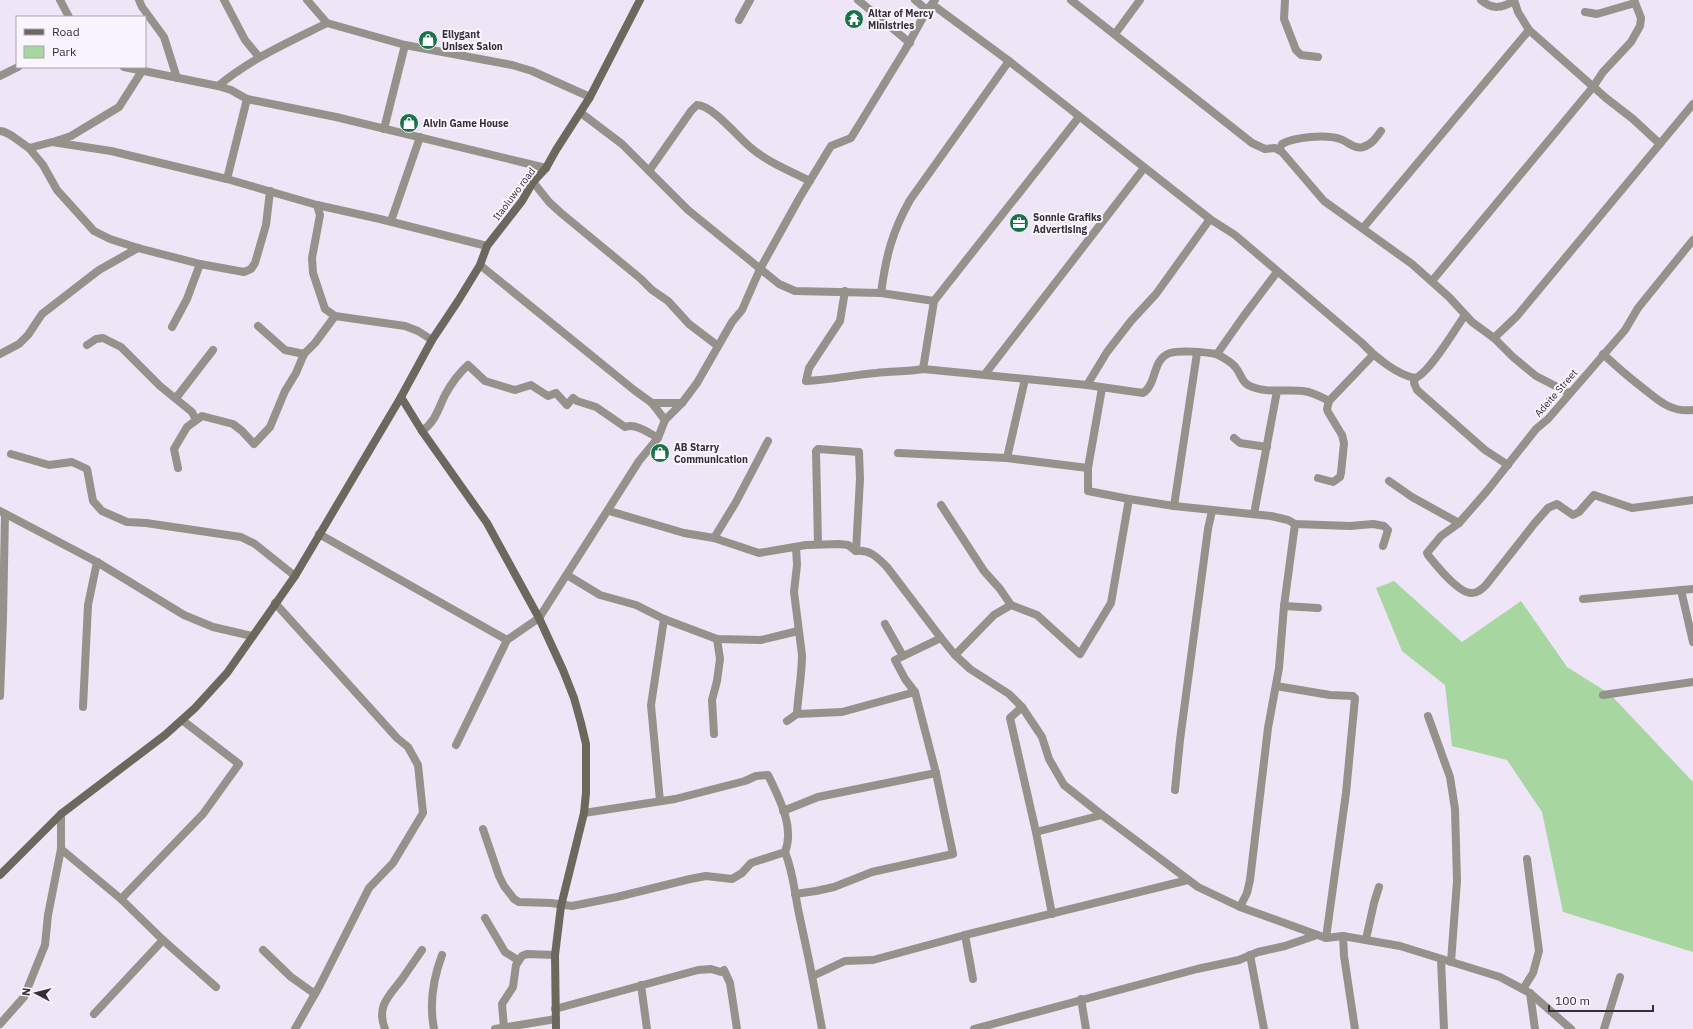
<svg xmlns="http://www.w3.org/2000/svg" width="1693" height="1029" font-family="'IBM Plex Sans',sans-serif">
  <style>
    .green { fill: #a7d6a1 }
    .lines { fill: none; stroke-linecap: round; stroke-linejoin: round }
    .street { stroke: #94928a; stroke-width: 8 }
    .secondary { stroke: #6c685d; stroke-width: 8 }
    .labels { text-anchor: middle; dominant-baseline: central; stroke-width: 4; stroke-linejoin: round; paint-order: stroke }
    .poi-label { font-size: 10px; font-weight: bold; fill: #332f36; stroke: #faf4ff; text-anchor: start }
    .street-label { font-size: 10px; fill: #332f36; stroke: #faf4ff }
  </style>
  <rect width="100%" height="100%" fill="#eee5f7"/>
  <!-- green -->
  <path class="green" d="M1394,581L1462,642L1521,601L1567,667L1610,694L1693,782V952L1563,912L1542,812L1507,760L1452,746L1445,685L1402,651L1376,588Z"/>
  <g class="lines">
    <!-- street -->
    <g class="street">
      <path d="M60,0L69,17"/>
      <path d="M139,0L142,7L164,37L177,78"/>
      <path d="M224,0L245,40L259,57"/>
      <path d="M307,0L327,23"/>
      <path d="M858,0L910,43"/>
      <path d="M915,0L927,10"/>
      <path d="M1071,0L1252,143L1265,149L1275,148L1282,152L1324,201L1412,264L1449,297L1472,322L1494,338L1513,357L1536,376L1569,393"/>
      <path d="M1285,0L1284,19L1296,50L1301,55L1318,57"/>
      <path d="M1481,0C1492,10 1502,8 1514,1"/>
      <path d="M1514,0L1518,12L1529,30L1606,98L1633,119L1660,144"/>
      <path d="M933,5L1009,61L1210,219L1235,235L1362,343C1374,356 1397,375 1415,378C1428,375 1456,328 1465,315"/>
      <path d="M1585,12L1597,14L1635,3"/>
      <path d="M739,20L750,0"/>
      <path d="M1115,34L1140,0"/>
      <path d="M124,67L218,86L231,90L247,99L336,117L546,168"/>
      <path d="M0,76L18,67"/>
      <path d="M218,86C250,59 289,42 327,23L405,45L512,65L532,71L590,97"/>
      <path d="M581,113L622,144L688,210L779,284L795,291L881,293L934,301"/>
      <path d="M384,129L405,45"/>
      <path d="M0,131C8,131 21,143 29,148L52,142L111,151L227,179L317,205L380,219L487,246"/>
      <path d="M56,141L71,136L119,107L142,71"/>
      <path d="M29,148L43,165L57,190L94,231L110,239L138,248L200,264L244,272L251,269L255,263L266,225L270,191"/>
      <path d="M1279,150L1282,144C1294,137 1326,134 1340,139C1347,141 1355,150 1363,147C1371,145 1376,138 1381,131"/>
      <path d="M649,171L691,111L697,105C712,105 738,137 750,147C767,162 790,171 810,181"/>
      <path d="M227,179L247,99"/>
      <path d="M533,182L549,202L561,213L641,279L652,290L668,301L689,324L718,346"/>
      <path d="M317,205L320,215L312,258L313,273L325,309L335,316L405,326L418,331L432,340"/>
      <path d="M391,221L420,137"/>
      <path d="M1363,228L1529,30"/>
      <path d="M1693,240L1638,308L1625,330L1548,419L1536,429L1487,491L1459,523L1441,536L1427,553L1428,555C1436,565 1459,594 1472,593C1478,593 1482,589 1486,585L1534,524L1548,508L1557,504L1573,515L1579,512L1594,495L1632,508L1693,500"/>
      <path d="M480,265L634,390L652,403L665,420"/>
      <path d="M1432,281L1593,87L1603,72L1631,42L1640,26L1641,18L1634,0"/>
      <path d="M845,291L840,321L809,368L806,381C829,380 853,375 876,373C892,371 907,372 923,369L1087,385L1143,393C1157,384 1152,359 1170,353C1180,350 1205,352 1216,354C1221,356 1233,363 1236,368C1241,374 1241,381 1248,385C1265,394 1285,389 1303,391C1312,392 1320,396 1329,401"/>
      <path d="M881,293C886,256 892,232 910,200L1009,61"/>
      <path d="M258,326L285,350L304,354"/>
      <path d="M172,327L187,299L200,264"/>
      <path d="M1494,338L1517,316L1693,104"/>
      <path d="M87,345L96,339L103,338L121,347L160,386L192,412L196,420"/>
      <path d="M0,354L19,344L28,335L42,314L99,270L138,248"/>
      <path d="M1217,354L1243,317L1277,272"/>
      <path d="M1603,354C1615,365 1626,375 1639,385C1656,398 1669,413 1693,410"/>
      <path d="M923,369L934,301L1079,117"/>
      <path d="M985,374L1144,168"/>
      <path d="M1415,378L1414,383L1417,390L1485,450L1508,465"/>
      <path d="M1087,385L1107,352L1131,321L1156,294L1210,219"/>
      <path d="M1102,388L1088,468V491L1129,499L1174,506L1271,516L1288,520L1295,524L1350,526L1373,524L1384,526L1388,530L1383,546"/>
      <path d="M176,398L213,350"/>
      <path d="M652,403H682"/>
      <path d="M422,431C436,421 438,409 445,395C451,384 459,373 468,365L485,381L508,388L515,390L531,385L548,396L556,393L567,405L573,398L577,401L596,407L625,427C636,423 649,433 658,438"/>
      <path d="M1234,438L1240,443L1267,447"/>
      <path d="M898,453L1007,458L1088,468"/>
      <path d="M11,454L49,465L72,462L87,469L93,501L102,511L127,522L146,523L241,537L255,544L295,576"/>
      <path d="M1007,458L1025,379"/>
      <path d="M178,468L174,449L187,427L202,416L233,424L242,431L254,444L270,427L285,391L296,373L304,354L315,343L335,316"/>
      <path d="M1318,478L1333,482L1340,477L1341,473L1344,443L1342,435L1328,412L1327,409L1329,401L1373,355"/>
      <path d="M1389,481L1412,497L1459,523"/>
      <path d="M941,505L984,571L1000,589L1011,605"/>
      <path d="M1174,506L1197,353"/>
      <path d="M0,511L97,562L184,615L213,627L252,636"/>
      <path d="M609,511L684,533L714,538L759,553L806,545L839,544L848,545L856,551C870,549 878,558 887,567L941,638L955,655L970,669L1009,694L1022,707L1042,737L1049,759L1064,785L1102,815L1198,887L1240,907L1326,938L1343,936L1400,946L1500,977L1530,993L1571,1029"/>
      <path d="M1254,514L1277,391"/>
      <path d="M319,534L507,640"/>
      <path d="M714,538L736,502L768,441"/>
      <path d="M818,544L816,451L818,449L859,452L860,479L856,551"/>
      <path d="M567,575L600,595L636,605L664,619L717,639L761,640L798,631"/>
      <path d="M1681,590L1693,642"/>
      <path d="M1583,599L1693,589"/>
      <path d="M275,603L397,738L408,747L418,765L423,813L393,863L369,888L320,985L295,1029"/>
      <path d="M1284,606L1318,608"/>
      <path d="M885,624L903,656"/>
      <path d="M955,655L994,615L1011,605L1037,615L1080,654L1111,603L1129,499"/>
      <path d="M1276,686L1330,695L1353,696L1355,698L1346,793L1326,938"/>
      <path d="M1603,695L1693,682"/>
      <path d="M0,696L3,618L5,514"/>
      <path d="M83,707L88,605L97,562"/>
      <path d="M1022,707L1010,718L1036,832L1052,914"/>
      <path d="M797,714L842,712L915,692"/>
      <path d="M1428,716L1450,777L1455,809L1457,881L1451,962"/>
      <path d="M787,721L797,714C798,694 802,675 802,655L794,592L797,565L796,547"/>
      <path d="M714,734L712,700L717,681L720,659L717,639"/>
      <path d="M456,745L507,640L539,618L639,461L658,438L665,420L682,403L697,383L732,322L742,310L760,269L800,197L831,146L851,138L905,50L927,10L935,0"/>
      <path d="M1175,790L1180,740L1208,529L1212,511"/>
      <path d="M660,801L651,705L664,619"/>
      <path d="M783,811L818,797L936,773"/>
      <path d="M584,813L675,799L745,781L756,776L768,775C779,798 795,827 785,852C793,872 794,888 798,909C807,949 815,989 822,1029"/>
      <path d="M483,829L499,876L504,886L514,899L519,902L551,903L572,906L617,897L690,879L706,876L732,879L742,873L751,863L785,852"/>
      <path d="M1036,832L1102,815"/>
      <path d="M61,849L121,899L163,940L216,987"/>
      <path d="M795,894L816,891L834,887L872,872L953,854L936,773L915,692L905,679L895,660L941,638"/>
      <path d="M121,899L203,814L239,764L182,720"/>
      <path d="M1240,907L1247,893L1250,880L1268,728L1279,668L1284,606L1295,524"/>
      <path d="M485,918L505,952L518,960"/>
      <path d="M965,935L1188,880"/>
      <path d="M1343,936L1344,956L1355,1029"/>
      <path d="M1366,939L1374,903L1379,887"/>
      <path d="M263,950L291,977L315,994"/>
      <path d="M1250,955L1264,1029"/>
      <path d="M1441,959L1444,1029"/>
      <path d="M813,976L845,961L873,960L965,935L973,979"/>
      <path d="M641,985L647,1029"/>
      <path d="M1523,989L1533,973L1539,951L1527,859"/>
      <path d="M1530,993L1535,1029"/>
      <path d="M1081,999L1086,1029"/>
      <path d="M555,1009L698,970L711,969L721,972L724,970L730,983L737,1029"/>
      <path d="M94,1014L163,940"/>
      <path d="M0,1024L24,997L45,945L48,915L61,849V814"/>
      <path d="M504,1028L502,1004L513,987L516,965L522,956L527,954L555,955"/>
      <path d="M385,1029C376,1006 389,996 402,979C409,969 415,960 422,950"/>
      <path d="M434,1029C429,1003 433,979 442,955"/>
      <path d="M495,1029L556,1019"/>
      <path d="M974,1029L1197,969L1239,960L1258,952L1285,946L1317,935"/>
      <path d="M1604,1029L1620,977"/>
    </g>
    <!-- secondary -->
    <g class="secondary">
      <path d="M401,397L422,431L487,523L539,618L563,670L574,698L581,723L586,744V793L584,813L561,906L555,955L556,1029"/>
      <path d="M0,875L61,814L165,735L195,708L227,673L295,576L401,397L432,340L458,301L480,265L487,246L522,201L533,182L546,168L556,150L590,97L640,0"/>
    </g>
  </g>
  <!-- icons -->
  <defs>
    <symbol id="temple-disc" viewBox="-11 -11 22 22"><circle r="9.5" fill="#1a7347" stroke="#faf4ff"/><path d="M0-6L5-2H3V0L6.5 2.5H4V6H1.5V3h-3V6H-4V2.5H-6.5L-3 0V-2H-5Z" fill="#fff"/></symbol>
    <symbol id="shop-disc" viewBox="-11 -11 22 22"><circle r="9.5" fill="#1a7347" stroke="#faf4ff"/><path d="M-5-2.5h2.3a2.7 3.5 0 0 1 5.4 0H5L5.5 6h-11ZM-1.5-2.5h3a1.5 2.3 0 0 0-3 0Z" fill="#fff"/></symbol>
    <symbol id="office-disc" viewBox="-11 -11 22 22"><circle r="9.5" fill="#1a7347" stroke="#faf4ff"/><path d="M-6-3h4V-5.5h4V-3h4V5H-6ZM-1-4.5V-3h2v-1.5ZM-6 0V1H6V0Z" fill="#fff"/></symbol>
  </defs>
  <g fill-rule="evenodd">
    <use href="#temple-disc" x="843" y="8" width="22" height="22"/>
    <use href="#shop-disc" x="417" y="29" width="22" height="22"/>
    <use href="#shop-disc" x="398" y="112" width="22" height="22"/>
    <use href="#office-disc" x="1008" y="212" width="22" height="22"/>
    <use href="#shop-disc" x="649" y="442" width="22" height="22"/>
  </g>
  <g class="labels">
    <!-- poi labels -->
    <g class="poi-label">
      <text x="868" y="13">Altar of Mercy<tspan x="868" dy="12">Ministries</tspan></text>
      <text x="442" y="34">Ellygant<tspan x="442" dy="12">Unisex Salon</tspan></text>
      <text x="423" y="123">Alvin Game House</text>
      <text x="1033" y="217">Sonnie Grafiks<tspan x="1033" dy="12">Advertising</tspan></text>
      <text x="674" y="447">AB Starry<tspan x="674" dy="12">Communication</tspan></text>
    </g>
    <!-- street labels -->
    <g class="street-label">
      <text transform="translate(514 194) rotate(-53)">Itaoluwo road</text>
      <text transform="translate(1556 393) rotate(-49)">Adeite Street</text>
    </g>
  </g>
  <!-- legend -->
  <rect x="16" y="16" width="130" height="52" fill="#faf4ff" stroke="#aaa5af"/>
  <rect x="24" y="29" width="20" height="6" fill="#6c685d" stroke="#aaa5af"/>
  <text x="52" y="36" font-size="12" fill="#332f36">Road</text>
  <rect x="24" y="46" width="20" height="12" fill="#a7d6a1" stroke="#aaa5af"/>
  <text x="52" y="56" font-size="12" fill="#332f36">Park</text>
  <!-- north arrow -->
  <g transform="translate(36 993) rotate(277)" stroke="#faf4ff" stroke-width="3" paint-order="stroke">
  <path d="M0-3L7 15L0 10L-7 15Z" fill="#332f36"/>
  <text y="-6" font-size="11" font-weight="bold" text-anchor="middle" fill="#332f36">N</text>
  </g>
  <!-- scale -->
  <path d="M1549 1005v6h104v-6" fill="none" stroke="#332f36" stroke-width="2"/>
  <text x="1555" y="1005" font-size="12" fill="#332f36" stroke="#faf4ff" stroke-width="3" paint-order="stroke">100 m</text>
</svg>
